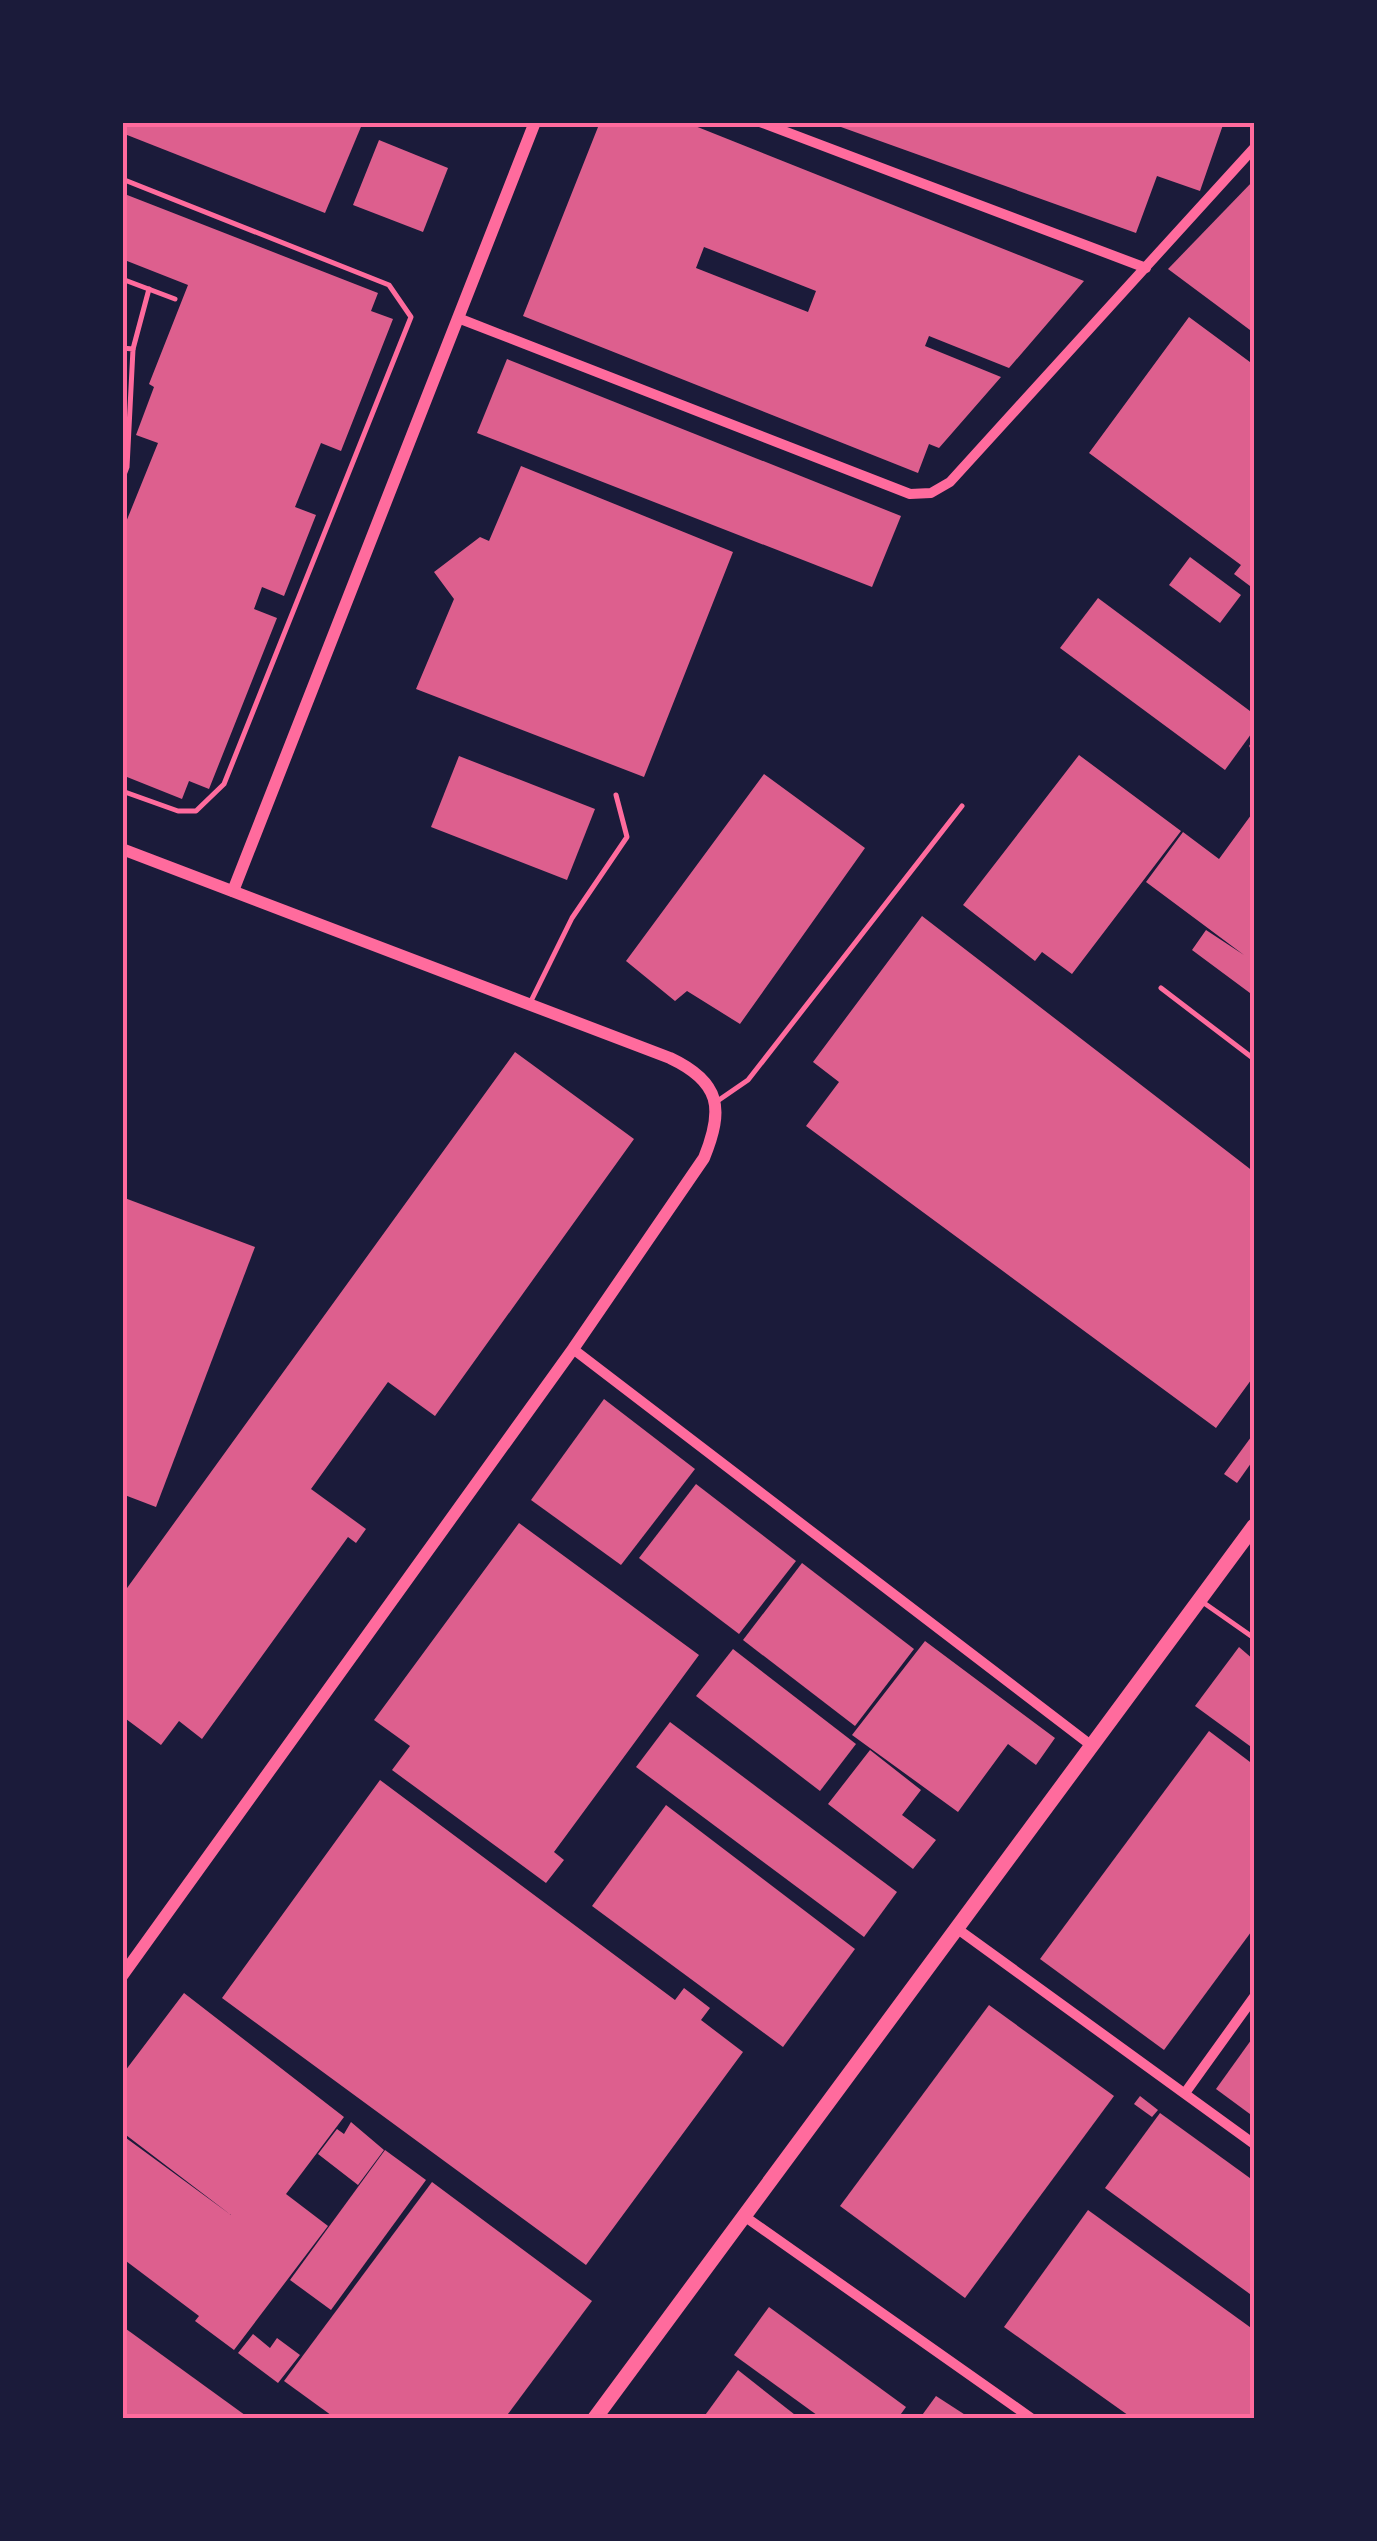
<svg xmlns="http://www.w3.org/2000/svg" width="1377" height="2541" font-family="'PT Sans Narrow',sans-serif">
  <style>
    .building { fill: #dd5f8e; fill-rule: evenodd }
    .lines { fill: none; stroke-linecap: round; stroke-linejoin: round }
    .service { stroke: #ff6b9d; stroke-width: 5 }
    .minor { stroke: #ff6b9d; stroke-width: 10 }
    .tertiary { stroke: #ff6b9d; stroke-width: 12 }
    .primary { stroke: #ff6b9d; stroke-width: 15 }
    .neatline { fill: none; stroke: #ff6b9d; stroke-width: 4 }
  </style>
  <rect width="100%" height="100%" fill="#1b1b3a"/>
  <!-- building -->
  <g class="building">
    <path d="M122,122H363L325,213L122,133Z"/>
    <path d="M600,122H685L1084,281L1009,368L929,336L925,346L1001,377L939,448L929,444L918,473L523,316ZM704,247L816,291L808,312L696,268Z"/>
    <path d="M827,122H1224L1200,191L1157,176L1136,233Z"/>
    <path d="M379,140L448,168L423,232L353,205Z"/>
    <path d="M1254,180V333L1168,269Z"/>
    <path d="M122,193L378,293L371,311L393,319L341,451L321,443L295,507L316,515L284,596L262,587L254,609L277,618L209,789L189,781L182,799L122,775V532L158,443L136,435L154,387L149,384L188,285L122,259Z"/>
    <path d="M1189,317L1254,365V589L1234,574L1241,565L1089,453Z"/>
    <path d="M507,359L901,516L872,587L477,433Z"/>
    <path d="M521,466L733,552L644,777L416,689L454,599L434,572L480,537L489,541Z"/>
    <path d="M1190,557L1241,595L1220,623L1169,585Z"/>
    <path d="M1098,598L1254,714V730L1225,770L1060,648Z"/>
    <path d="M1079,755L1181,831L1072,974L1042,952L1035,961L963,905Z"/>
    <path d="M459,756L595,809L567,880L431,827Z"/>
    <path d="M764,774L865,848L740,1024L687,991L675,1001L626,961Z"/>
    <path d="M1254,811V996L1192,950L1206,930L1244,955L1146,882L1183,832L1219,859Z"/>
    <path d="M922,916L1254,1172V1376L1216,1428L806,1126L839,1082L813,1062Z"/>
    <path d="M515,1052L634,1139L435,1416L388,1382L311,1489L366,1529L356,1543L348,1537L202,1739L179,1721L161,1745L122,1716V1595Z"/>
    <path d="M122,1197L255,1247L156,1507L122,1494Z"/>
    <path d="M604,1399L695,1469L621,1565L531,1500Z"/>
    <path d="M1254,1433V1459L1237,1483L1224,1474Z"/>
    <path d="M696,1484L796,1561L739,1634L639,1558Z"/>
    <path d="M519,1523L699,1655L554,1852L564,1860L546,1883L392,1770L410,1746L374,1720Z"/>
    <path d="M802,1563L914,1649L855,1726L743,1640Z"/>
    <path d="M925,1641L1055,1738L1036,1765L1008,1744L958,1812L852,1735Z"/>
    <path d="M1239,1647L1254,1660V1749L1195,1706Z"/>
    <path d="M733,1649L856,1744L820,1791L696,1696Z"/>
    <path d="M670,1722L897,1892L864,1937L636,1767Z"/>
    <path d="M1209,1731L1254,1765V1928L1164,2050L1040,1959Z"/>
    <path d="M870,1750L921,1790L902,1815L936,1840L913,1869L828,1804Z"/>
    <path d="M380,1780L675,2000L684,1988L710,2008L701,2020L743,2052L586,2265L222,1998Z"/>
    <path d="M666,1805L855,1949L783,2047L592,1906Z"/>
    <path d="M184,1993L344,2117L286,2194L328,2226L234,2350L195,2321L199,2316L122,2258V2135L231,2215L122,2132V2075Z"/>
    <path d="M989,2005L1114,2096L965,2298L840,2206Z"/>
    <path d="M1254,2036V2117L1216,2089Z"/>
    <path d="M1140,2096L1158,2110L1152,2117L1134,2104Z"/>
    <path d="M1160,2113L1254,2181V2297L1105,2188Z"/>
    <path d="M351,2122L384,2150L358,2185L318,2154L337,2129L344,2134Z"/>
    <path d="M385,2150L426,2180L331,2310L290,2280Z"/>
    <path d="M432,2182L592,2301L505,2418H335L284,2381Z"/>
    <path d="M1088,2210L1254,2330V2418H1132L1004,2327Z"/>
    <path d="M769,2307L906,2407L898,2418H821L734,2355Z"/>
    <path d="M122,2326L249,2418H122Z"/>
    <path d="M253,2334L270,2348L277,2338L300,2355L278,2383L238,2353Z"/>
    <path d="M738,2370L799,2418H703Z"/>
    <path d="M936,2396L970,2418H920Z"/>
  </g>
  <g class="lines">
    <!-- service -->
    <g class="service">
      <path d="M122,179L389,285L411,317L224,784L196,811H178L122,791"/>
      <path d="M122,279L175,299"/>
      <path d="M122,348L133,349L127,467L122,480"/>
      <path d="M133,349L149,289"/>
      <path d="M1252,746L1254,749"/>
      <path d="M1161,988L1254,1059"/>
      <path d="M531,1001L572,918L627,837L616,795"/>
      <path d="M716,1102L748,1080L962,806"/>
      <path d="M1204,1603L1254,1638"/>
    </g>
    <!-- minor -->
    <g class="minor">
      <path d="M760,122L1146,268"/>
      <path d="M458,318L910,494L931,493L950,482L1254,148"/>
      <path d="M573,1349L1092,1746"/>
      <path d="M959,1930L1254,2144"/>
      <path d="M1185,2093L1254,1997"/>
      <path d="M744,2216L1031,2418"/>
    </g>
    <!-- tertiary -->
    <g class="tertiary">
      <path d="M122,849L670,1058C721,1082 724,1109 704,1158L573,1349L122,1976"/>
      <path d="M233,891L535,122"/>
    </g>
    <!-- primary -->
    <path class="primary" d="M595,2418L1254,1526"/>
  </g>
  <!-- border -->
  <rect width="1377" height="2541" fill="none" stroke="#1b1b3a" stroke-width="250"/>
  <rect x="125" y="125" width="1127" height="2291" class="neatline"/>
</svg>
